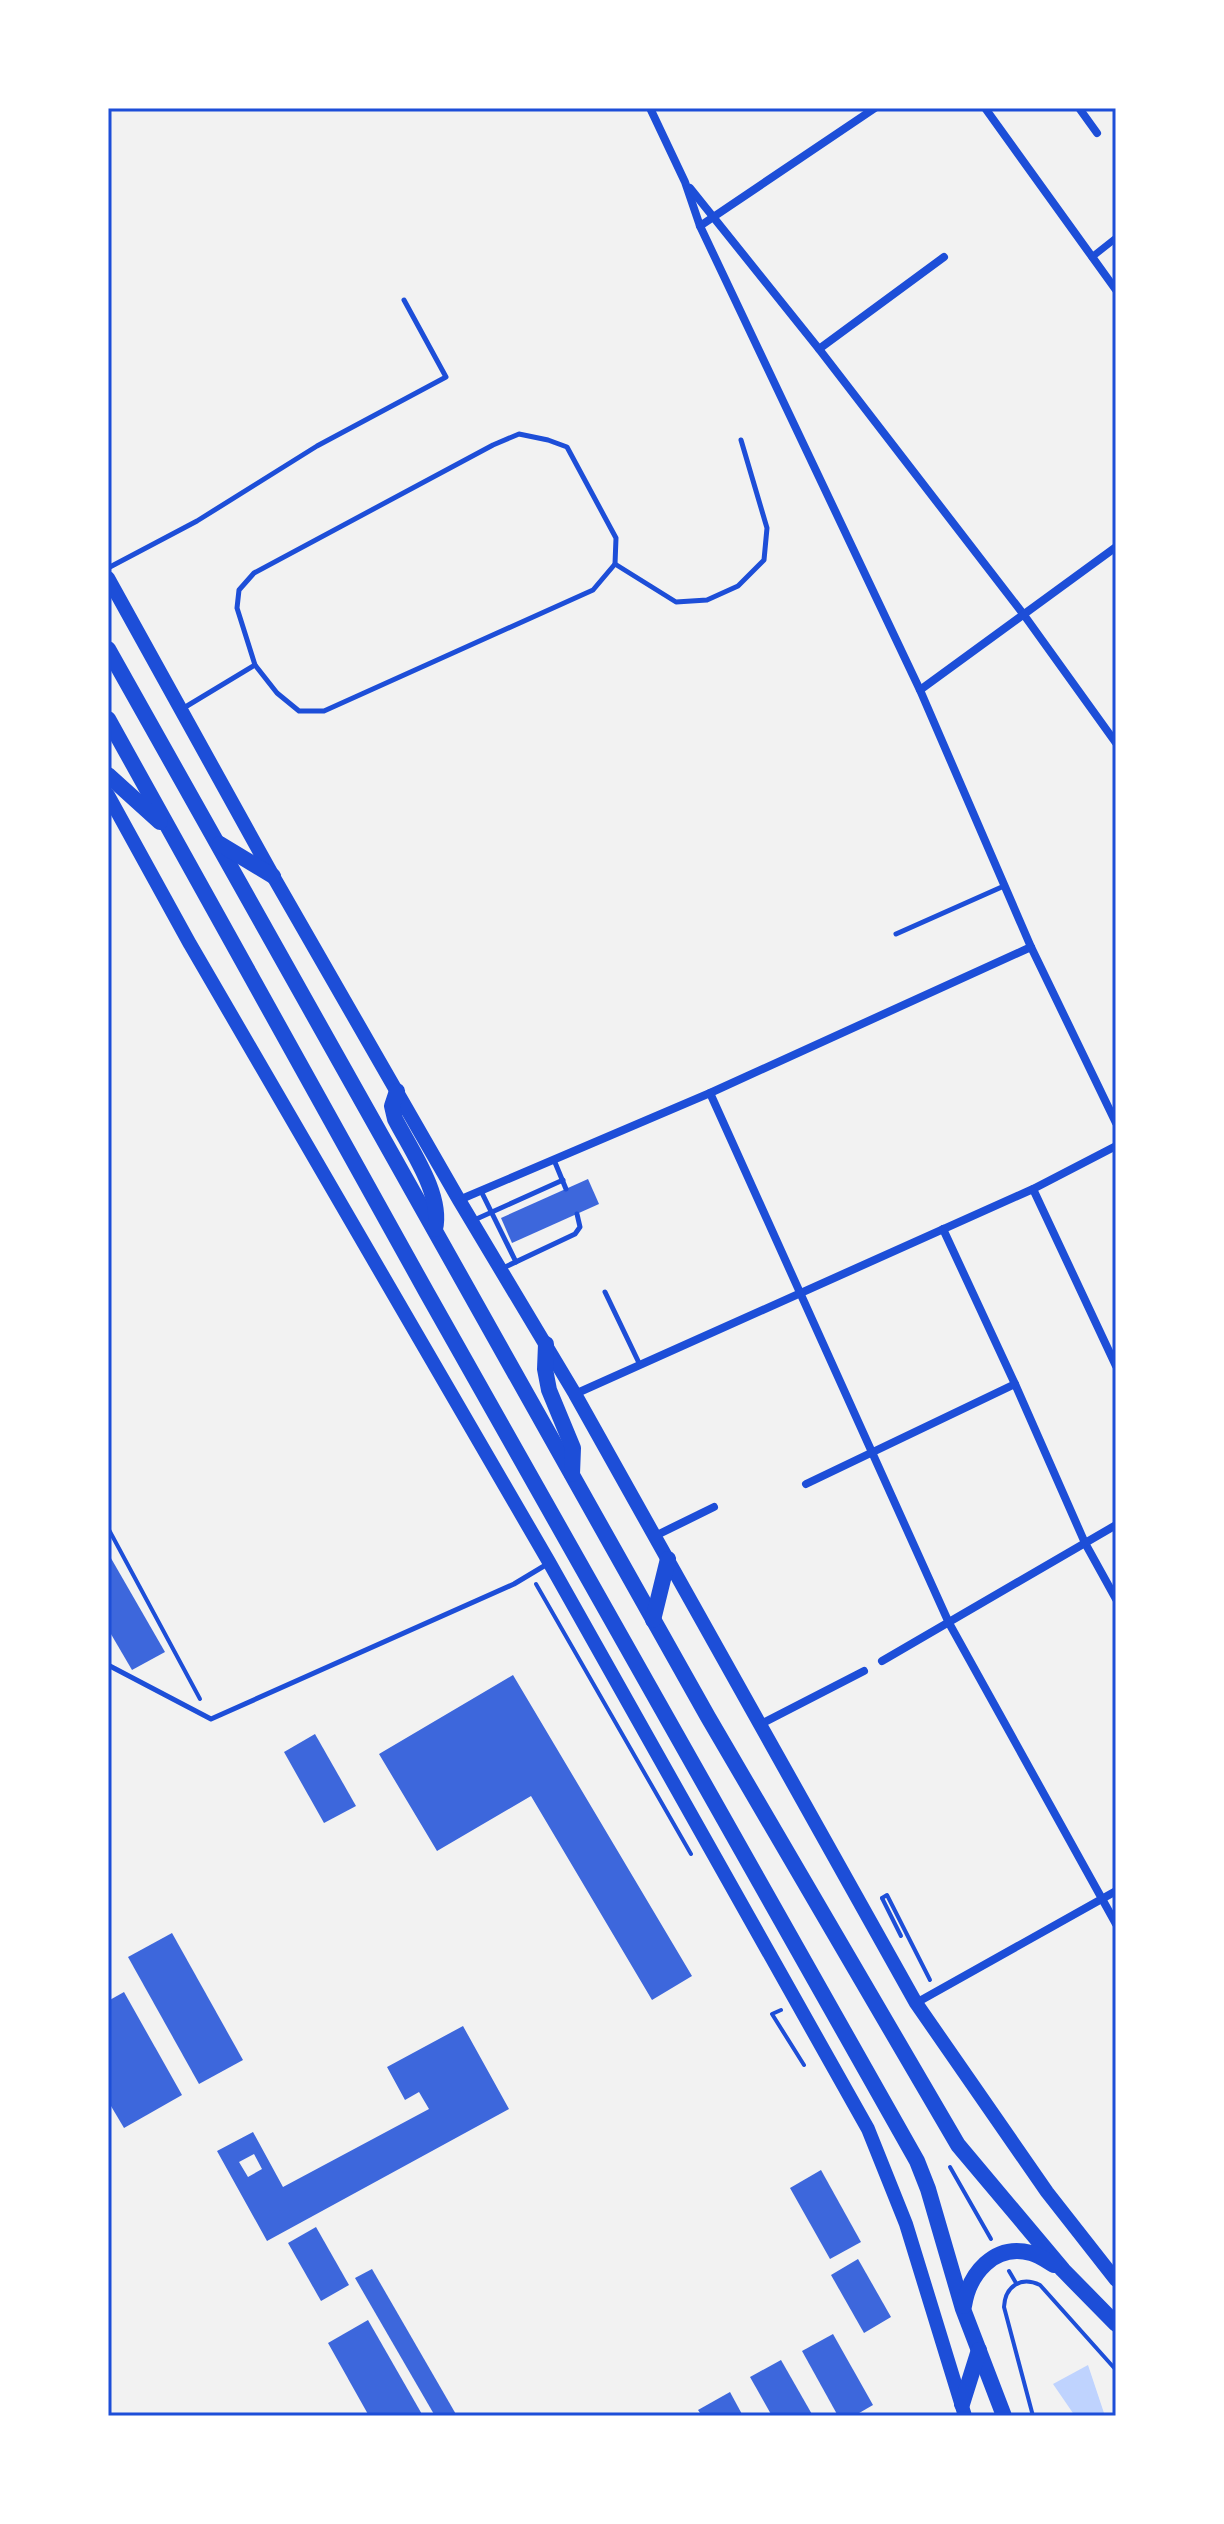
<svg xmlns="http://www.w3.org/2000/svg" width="1224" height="2524" font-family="Ubuntu,sans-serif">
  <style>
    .water { fill: #bfd3fe }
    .building { fill: #3d67dc; fill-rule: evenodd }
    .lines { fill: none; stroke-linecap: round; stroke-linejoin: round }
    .path { stroke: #1d4ed8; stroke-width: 4 }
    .service { stroke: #1d4ed8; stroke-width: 5 }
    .pedestrian { stroke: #1d4ed8; stroke-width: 7 }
    .minor { stroke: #1d4ed8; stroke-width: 8 }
    .secondary { stroke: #1d4ed8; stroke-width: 14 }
    .primary { stroke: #1d4ed8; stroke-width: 16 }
    .neatline { fill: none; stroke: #1d4ed8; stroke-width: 3 }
  </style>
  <rect width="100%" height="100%" fill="#f2f2f2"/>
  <!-- water -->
  <path class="water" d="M1088,2365L1105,2416H1075L1053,2384Z"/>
  <!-- building -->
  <g class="building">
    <path d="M588,1179L599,1204L512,1243L501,1218Z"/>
    <path d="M108,1553L165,1652L132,1670L108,1629Z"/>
    <path d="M513,1675L692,1976L652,2000L531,1796L437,1851L379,1754Z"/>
    <path d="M315,1734L356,1806L324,1823L284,1752Z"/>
    <path d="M172,1933L243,2060L199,2084L128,1957Z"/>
    <path d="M124,1992L182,2095L124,2128L108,2101V2001Z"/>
    <path d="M463,2026L509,2109L267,2241L217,2151L253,2132L283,2187L429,2109L419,2092L405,2100L387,2067ZM254,2154L262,2169L248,2177L239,2162Z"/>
    <path d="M821,2170L861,2242L830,2259L790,2188Z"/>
    <path d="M316,2227L349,2285L321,2301L288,2243Z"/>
    <path d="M858,2259L891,2317L864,2333L831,2275Z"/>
    <path d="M372,2269L457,2416H435L355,2278Z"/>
    <path d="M368,2320L423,2416H369L328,2343Z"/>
    <path d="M833,2334L873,2405L854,2416H838L802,2351Z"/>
    <path d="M781,2360L813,2416H772L750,2377Z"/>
    <path d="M730,2392L743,2416H702L698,2410Z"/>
  </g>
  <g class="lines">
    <!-- path -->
    <g class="path">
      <path d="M108,1528L200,1699"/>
      <path d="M536,1584L691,1854"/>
      <path d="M882,1898L901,1936"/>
      <path d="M882,1898L887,1895L930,1980"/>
      <path d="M781,2010L772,2014L804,2065"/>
      <path d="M950,2167L991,2239"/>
      <path d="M1009,2271L1016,2283"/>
      <path d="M1033,2416L1004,2307C1005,2286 1021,2276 1040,2285L1116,2370"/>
    </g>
    <!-- service -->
    <g class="service">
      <path d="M519,434L548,440L567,447L616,538L615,564L593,590L324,711H299L277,693L255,665L237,608L239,590L254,573L493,445Z"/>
      <path d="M615,564L676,602L707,600L738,586L764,560L767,528L741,440"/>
      <path d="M108,568L197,521L317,446L446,377L404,300"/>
      <path d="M182,709L255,665"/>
      <path d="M896,934L1004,886"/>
      <path d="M554,1160L566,1189"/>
      <path d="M481,1191L516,1262"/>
      <path d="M472,1221L563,1180"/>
      <path d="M503,1268L575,1234L580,1227L577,1214"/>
      <path d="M605,1292L640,1365"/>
      <path d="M108,1665L211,1719L514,1584L549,1563"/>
    </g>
    <!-- pedestrian -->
    <path class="pedestrian" d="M1092,257L1116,238"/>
    <!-- minor -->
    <g class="minor">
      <path d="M650,108L685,182L700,226L920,690L1031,947L1116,1123"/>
      <path d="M985,108L1116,290"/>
      <path d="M1079,108L1097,133"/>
      <path d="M690,188L819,349L1024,615L1116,743"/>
      <path d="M700,226L875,108"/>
      <path d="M819,349L944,257"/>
      <path d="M920,690L1116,547"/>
      <path d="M710,1093L949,1623L1116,1924"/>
      <path d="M1033,1189L1116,1366"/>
      <path d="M459,1200L710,1093L1031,947"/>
      <path d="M943,1229L1015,1384L1085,1543L1116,1599"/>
      <path d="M575,1394L1033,1189L1116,1146"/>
      <path d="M806,1484L1015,1384"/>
      <path d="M655,1536L714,1507"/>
      <path d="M882,1661L1116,1525"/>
      <path d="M761,1724L864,1671"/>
      <path d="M916,2003L1116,1891"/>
    </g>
    <!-- secondary -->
    <g class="secondary">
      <path d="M108,578L273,876L459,1200L575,1394L916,2003L1047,2192L1116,2280"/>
      <path d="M108,795L190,944L549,1562L868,2129L906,2224L965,2416"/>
    </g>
    <!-- primary -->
    <g class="primary">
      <path d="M108,649L708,1717L958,2145L1063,2270L1116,2324"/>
      <path d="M108,719L427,1293L917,2161L928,2189L963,2309L1004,2416"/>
      <path d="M108,775L160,822"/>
      <path d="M220,844L273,876"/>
      <path d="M397,1091L392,1106L395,1119C411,1150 443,1195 435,1229"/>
      <path d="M546,1344L545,1369L549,1390L573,1448L572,1474"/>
      <path d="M653,1620L668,1559"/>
      <path d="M964,2306C969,2274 994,2243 1031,2253C1039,2255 1047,2261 1054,2265"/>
      <path d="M962,2404L979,2350"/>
    </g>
  </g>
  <!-- border -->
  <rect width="1224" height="2524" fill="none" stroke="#ffffff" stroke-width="220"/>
  <rect x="110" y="110" width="1004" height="2304" class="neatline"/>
</svg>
